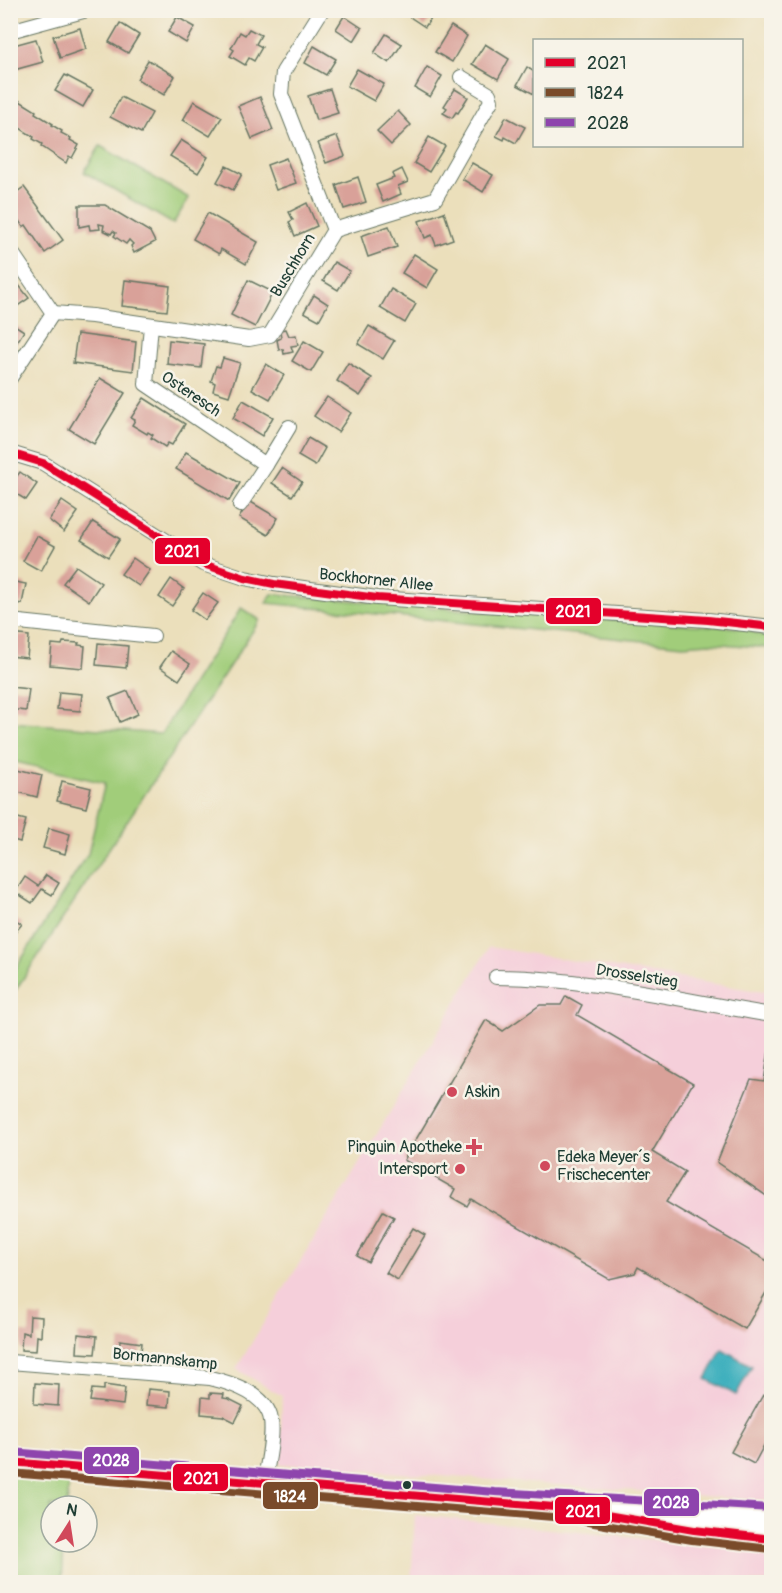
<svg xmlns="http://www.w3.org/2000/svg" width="782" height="1593" font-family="Pangolin,sans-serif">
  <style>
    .built { fill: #f5cfda }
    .green { fill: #a1cd7a; stroke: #608557; stroke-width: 1.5 }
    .water { fill: #41b0be; stroke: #307679; stroke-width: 1.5 }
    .building { fill: #d9a199 }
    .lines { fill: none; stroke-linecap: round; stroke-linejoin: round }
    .street-casing { stroke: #667663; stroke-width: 16 }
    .primary-casing { stroke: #667663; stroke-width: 23 }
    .street { stroke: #fff; stroke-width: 14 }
    .primary { stroke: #fff; stroke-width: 21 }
    .bus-1-casing { stroke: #f7f3e8; stroke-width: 12 }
    .bus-2-casing { stroke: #f7f3e8; stroke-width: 12 }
    .bus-3-casing { stroke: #f7f3e8; stroke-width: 12 }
    .bus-1 { stroke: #e4002b; stroke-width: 8 }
    .bus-2 { stroke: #7a4b2a; stroke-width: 8 }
    .bus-3 { stroke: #8e44ad; stroke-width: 8 }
    .poi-dot { fill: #d1495b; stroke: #f7f3e8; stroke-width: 2 }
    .bus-dot { fill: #1f3d34; stroke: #f7f3e8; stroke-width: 2 }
    .labels { text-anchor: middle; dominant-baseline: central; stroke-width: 5; stroke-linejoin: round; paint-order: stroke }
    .street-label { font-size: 16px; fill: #1f3d34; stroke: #f7f3e8 }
    .poi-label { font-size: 16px; fill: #1f3d34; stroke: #f7f3e8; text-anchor: start }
    .line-badge { stroke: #f7f3e8; stroke-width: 2 }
    .badge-label { font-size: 16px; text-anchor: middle; font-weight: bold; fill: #fff }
  </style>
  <rect width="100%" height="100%" fill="#f7f3e8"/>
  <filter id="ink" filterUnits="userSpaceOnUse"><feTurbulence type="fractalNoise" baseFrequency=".0167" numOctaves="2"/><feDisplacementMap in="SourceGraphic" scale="12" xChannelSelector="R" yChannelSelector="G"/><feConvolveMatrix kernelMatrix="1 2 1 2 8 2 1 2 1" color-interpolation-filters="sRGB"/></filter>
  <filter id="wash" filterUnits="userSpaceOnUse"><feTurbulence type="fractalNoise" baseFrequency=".008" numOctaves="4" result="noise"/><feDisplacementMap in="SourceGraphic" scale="24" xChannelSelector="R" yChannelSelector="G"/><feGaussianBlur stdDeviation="1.35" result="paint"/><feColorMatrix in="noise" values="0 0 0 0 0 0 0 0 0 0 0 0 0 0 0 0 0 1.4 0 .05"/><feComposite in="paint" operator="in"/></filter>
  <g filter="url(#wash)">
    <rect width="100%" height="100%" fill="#ebdfbb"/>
    <!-- built -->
    <g class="built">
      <path d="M489,947L764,992L771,973V1501L280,1464L282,1396L236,1369Z"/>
      <path d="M415,1515L771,1552V1582H411Z"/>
    </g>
    <!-- green -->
    <g class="green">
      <path d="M100,146L189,198L173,224L84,172Z"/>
      <path d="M272,594L502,613L743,628L771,639V648L709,643L683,645L266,603Z"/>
      <path d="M241,608L260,620L13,994H11V976L88,854L105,783L11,761V722L161,734Z"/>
      <path d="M11,1475L69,1481L67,1506H51V1542H64L62,1582H11Z"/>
    </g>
    <!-- water -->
    <path class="water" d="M722,1349L752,1366L736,1395L706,1379Z"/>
    <g id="blocks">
      <!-- building -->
      <g class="building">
        <path d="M410,10H433L435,12L425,27L407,15Z"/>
        <path d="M344,16L362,28L354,41L336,29Z"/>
        <path d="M177,17L195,27L186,43L168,32Z"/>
        <path d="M120,23L139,35L128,53L109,42Z"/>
        <path d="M451,26L467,36L452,62L435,52Z"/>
        <path d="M80,28L86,49L60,58L53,36Z"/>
        <path d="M249,29L261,35L256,44L262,47L254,61L249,58L245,65L230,56L234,50L231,48L240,32L245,35Z"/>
        <path d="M386,34L402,44L389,63L374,53Z"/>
        <path d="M36,39L43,62L14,70L10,59V46Z"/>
        <path d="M485,44L509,59L498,79L472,64Z"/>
        <path d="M314,46L336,59L326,75L305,63Z"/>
        <path d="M148,60L175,76L164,95L137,79Z"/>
        <path d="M427,67L442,76L430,97L415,88Z"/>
        <path d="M527,67L534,72V94L517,85Z"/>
        <path d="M357,69L384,84L374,101L347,86Z"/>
        <path d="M65,75L93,90L83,107L55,91Z"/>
        <path d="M330,89L338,113L316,120L308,96Z"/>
        <path d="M455,89L468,97L458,113L456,112L452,118L443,113L447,108L444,106Z"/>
        <path d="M121,97L152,113L141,133L110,117Z"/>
        <path d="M260,97L273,130L252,139L238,106Z"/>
        <path d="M15,98L36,111L35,113L53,124L52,125L62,131L61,133L71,138L70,140L79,145L72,158L69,156L66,163L60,159L41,146L42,144L33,139L34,137L15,125L16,123L10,120V106Z"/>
        <path d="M194,101L222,117L210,136L183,120Z"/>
        <path d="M398,111L411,125L391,145L377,131Z"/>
        <path d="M506,117L525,127L516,143L505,137L504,140L496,136Z"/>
        <path d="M337,136L345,156L326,163L318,143Z"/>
        <path d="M429,137L445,146L429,172L414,163Z"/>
        <path d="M181,140L208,157L198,173L170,156Z"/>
        <path d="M286,158L296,183L276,190L267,165Z"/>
        <path d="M472,163L493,175L483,192L462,179Z"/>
        <path d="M226,166L242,174L233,190L217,182Z"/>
        <path d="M402,169L408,182L398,186L401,194L383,202L376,185L394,178L392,174Z"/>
        <path d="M358,177L366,202L344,209L336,185Z"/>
        <path d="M24,187L63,240L45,253L26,225L23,227L10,207V197Z"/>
        <path d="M307,203L317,226L295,236L289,222L293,220L289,212Z"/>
        <path d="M79,205H105L150,232L155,242L134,253L131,246L133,244L129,240L126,244L114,236L116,233L113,231L111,234L103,230L104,225L99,224L100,229L90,230L89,225L79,227Z"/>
        <path d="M444,212L453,239L436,245L432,235L425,238L419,221Z"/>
        <path d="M208,213L258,242L246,264L221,249L219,254L193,239Z"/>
        <path d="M389,226L397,247L368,257L361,236Z"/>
        <path d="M414,254L438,269L427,288L402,273Z"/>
        <path d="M334,262L350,271L338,290L323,281Z"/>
        <path d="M10,274L29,298L10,311Z"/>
        <path d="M125,280L170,286L167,311L122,306Z"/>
        <path d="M248,280L273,292L255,327L231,315Z"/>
        <path d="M391,289L416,304L405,323L380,308Z"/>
        <path d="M314,295L328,304L319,320L304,312Z"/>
        <path d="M10,322L24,331L10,353Z"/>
        <path d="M369,326L394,341L383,359L358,344Z"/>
        <path d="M286,329L289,336L296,335L298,345L291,346L293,352L284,354L283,349L279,350L277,340L281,338L280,330Z"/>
        <path d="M77,334L136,342L133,371L73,363Z"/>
        <path d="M169,340L204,344L201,368L167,364Z"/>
        <path d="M304,341L323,352L311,372L292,361Z"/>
        <path d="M223,358L240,363L229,396L213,391L215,383L211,381L216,366L220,367Z"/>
        <path d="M348,363L372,378L360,396L337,381Z"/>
        <path d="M266,364L284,375L270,399L252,389Z"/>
        <path d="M100,378L125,393L94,444L69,429Z"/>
        <path d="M327,397L351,413L338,432L314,416Z"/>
        <path d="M144,398L185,424L172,445L168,443L165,447L151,438L153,435L148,432L147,434L132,425L135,420L131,418Z"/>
        <path d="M243,400L273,417L262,436L233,418Z"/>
        <path d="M308,438L325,448L315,466L298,456Z"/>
        <path d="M186,452L240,483L229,501L176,469Z"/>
        <path d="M282,468L302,482L292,496L272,483Z"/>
        <path d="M20,472L37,484L26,500L10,490V485Z"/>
        <path d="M62,501L78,512L64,532L49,520Z"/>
        <path d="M249,501L278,518L268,535L239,518Z"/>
        <path d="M93,522L120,539L108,557L81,540Z"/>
        <path d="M37,536L55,546L41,571L23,561Z"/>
        <path d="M133,558L150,570L139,586L121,574Z"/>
        <path d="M76,566L101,583L89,601L63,583Z"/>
        <path d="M171,579L184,589L172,606L159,597Z"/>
        <path d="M10,581L26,584L22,604L10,602Z"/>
        <path d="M203,593L218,603L205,620L191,610Z"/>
        <path d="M10,634L29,636L27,658L10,656Z"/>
        <path d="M63,642L79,643L78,645L85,646L83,668L50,665L52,644L62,645Z"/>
        <path d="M98,643L128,646L126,668L96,665Z"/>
        <path d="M171,651L190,664L179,680L160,667Z"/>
        <path d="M10,687L29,689L26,711L10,709Z"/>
        <path d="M128,691L138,714L120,722L110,698Z"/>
        <path d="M59,692L82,694L80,711L57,709Z"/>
        <path d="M10,767L42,775L37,797L10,790Z"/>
        <path d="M62,781L91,788L86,808L57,801Z"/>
        <path d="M10,816L26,820L20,842L10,839Z"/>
        <path d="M49,828L70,834L65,854L43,848Z"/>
        <path d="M46,875L59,883L52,895L42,889L32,903L15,892L25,877L38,886Z"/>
        <path d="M10,916L22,924L10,939Z"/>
        <path d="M566,996L582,1005L577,1015L693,1083L652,1152L685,1172L666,1202L771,1263V1284L745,1329L638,1267L635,1273L609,1279L471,1199L467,1206L451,1197L455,1189L404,1160L486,1020L503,1031L540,1005H561Z"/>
        <path d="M770,1044H771V1199L717,1162L751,1079L764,1081Z"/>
        <path d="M383,1211L394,1217L368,1262L357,1256Z"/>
        <path d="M413,1228L425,1235L398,1280L386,1273Z"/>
        <path d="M30,1316L42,1317L41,1337L37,1336L36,1351L21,1350L22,1332L29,1334Z"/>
        <path d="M78,1334L97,1336L95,1354L77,1353Z"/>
        <path d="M120,1340L142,1343L140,1359L118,1356Z"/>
        <path d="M35,1383L59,1385L58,1406L34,1404Z"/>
        <path d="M104,1385L125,1388L123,1405L90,1401L92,1389L104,1390Z"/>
        <path d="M148,1389L170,1391L169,1407L146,1405Z"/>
        <path d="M771,1389V1432L754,1464L731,1452L763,1395L767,1397Z"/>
        <path d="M210,1393L224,1394L223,1398L229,1399L243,1406L235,1422L223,1416L201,1414L202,1397L210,1398Z"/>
      </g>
    </g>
  </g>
  <g filter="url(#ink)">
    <use href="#blocks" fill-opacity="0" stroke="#667663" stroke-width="1.5"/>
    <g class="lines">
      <defs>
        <g id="street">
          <path d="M10,31L87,10"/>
          <path d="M334,230L435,199L491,101L489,94L461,77"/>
          <path d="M10,250L53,313L10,378"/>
          <path d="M53,313L92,316L249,339L270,335L334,230L281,94L283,72L322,10"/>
          <path d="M151,325L146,384L266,465L289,427"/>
          <path d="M10,453L43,463L203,564L245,578L274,584L377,598L708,620L772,627"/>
          <path d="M240,505L266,465"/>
          <path d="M10,621L153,636"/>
          <path d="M496,977C588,978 681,1000 772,1015"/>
          <path d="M10,1362L210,1378C231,1383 260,1392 269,1413C276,1428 267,1466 264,1484"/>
        </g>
        <g id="primary">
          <path d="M10,1462C195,1477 379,1495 563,1508C632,1512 702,1513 772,1519"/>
          <path d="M643,1522L694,1530L772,1539"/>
        </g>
      </defs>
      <!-- street casing -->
      <use href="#street" class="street-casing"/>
      <!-- primary casing -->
      <use href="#primary" class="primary-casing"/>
      <!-- street -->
      <use href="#street" class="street"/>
      <!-- primary -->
      <use href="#primary" class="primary"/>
      <defs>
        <g id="bus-1">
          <path d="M10,453L43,463L203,564L245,578L274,584L377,598L708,620L772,627"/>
          <path d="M10,1462L566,1508L694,1530L772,1539"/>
        </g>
        <path id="bus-2" d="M10,1473L565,1518L692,1540L771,1549"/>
        <path id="bus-3" d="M11,1452L495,1492L772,1508"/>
      </defs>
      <!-- bus-1 casing -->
      <use href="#bus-1" class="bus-1-casing"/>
      <!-- bus-2 casing -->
      <use href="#bus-2" class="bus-2-casing"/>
      <!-- bus-3 casing -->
      <use href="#bus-3" class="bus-3-casing"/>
      <!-- bus-1 -->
      <use href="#bus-1" class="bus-1"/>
      <!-- bus-2 -->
      <use href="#bus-2" class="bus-2"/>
      <!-- bus-3 -->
      <use href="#bus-3" class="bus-3"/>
    </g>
  </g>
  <!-- markers -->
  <g class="poi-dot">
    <circle cx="452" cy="1092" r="6"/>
    <path d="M471 1138h6v6h6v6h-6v6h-6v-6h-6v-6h6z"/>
    <circle cx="545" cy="1166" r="6"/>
    <circle cx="460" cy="1169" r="6"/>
  </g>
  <circle class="bus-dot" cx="407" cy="1485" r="5"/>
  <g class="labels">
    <!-- street labels -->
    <g class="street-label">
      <text transform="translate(293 265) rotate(-59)">Buschhorn</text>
      <text transform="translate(191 394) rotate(34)">Osteresch</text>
      <text transform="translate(376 580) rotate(6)">Bockhorner Allee</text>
      <text transform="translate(637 976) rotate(9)">Drosselstieg</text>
      <text transform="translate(165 1359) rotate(6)">Bormannskamp</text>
    </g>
    <!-- poi labels -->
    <g class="poi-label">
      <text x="464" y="1092">Askin</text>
      <text x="462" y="1147" text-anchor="end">Pinguin Apotheke</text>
      <text x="557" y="1157">Edeka Meyer´s<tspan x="557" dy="18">Frischecenter</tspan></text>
      <text x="448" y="1169" text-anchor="end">Intersport</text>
    </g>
  </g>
  <g class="line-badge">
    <rect x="154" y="537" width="57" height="28" rx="6" fill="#e4002b"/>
    <rect x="545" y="597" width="57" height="28" rx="6" fill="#e4002b"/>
    <rect x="83" y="1446" width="57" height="29" rx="6" fill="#8e44ad"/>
    <rect x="172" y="1463" width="57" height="29" rx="6" fill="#e4002b"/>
    <rect x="262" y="1481" width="57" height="29" rx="6" fill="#7a4b2a"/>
    <rect x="643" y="1488" width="57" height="29" rx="6" fill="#8e44ad"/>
    <rect x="554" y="1496" width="57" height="29" rx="6" fill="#e4002b"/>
  </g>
  <g class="badge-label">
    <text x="182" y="557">2021</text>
    <text x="573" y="617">2021</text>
    <text x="111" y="1466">2028</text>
    <text x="201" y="1484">2021</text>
    <text x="290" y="1502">1824</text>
    <text x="671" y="1508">2028</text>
    <text x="583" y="1517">2021</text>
  </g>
  <!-- margin -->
  <rect width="782" height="1593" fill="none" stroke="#f7f3e8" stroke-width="36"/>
  <!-- legend -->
  <rect x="533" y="39" width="210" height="108" fill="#f7f3e8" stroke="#a1aaa0" stroke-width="1.5"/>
  <rect x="545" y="58" width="30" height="9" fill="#e4002b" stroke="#a1aaa0" stroke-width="1.5"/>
  <text x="587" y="69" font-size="18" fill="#1f3d34">2021</text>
  <rect x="545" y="88" width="30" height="9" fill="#7a4b2a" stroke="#a1aaa0" stroke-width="1.5"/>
  <text x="587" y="99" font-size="18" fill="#1f3d34">1824</text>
  <rect x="545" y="118" width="30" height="9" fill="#8e44ad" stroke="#a1aaa0" stroke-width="1.5"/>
  <text x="587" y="129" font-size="18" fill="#1f3d34">2028</text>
  <!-- north arrow -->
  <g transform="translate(69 1524) rotate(12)"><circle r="28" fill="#f7f3e8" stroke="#a1aaa0" stroke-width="1.5"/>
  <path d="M0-4.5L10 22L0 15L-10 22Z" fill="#d1495b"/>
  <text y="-9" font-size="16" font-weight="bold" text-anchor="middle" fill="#1f3d34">N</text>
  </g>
</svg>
